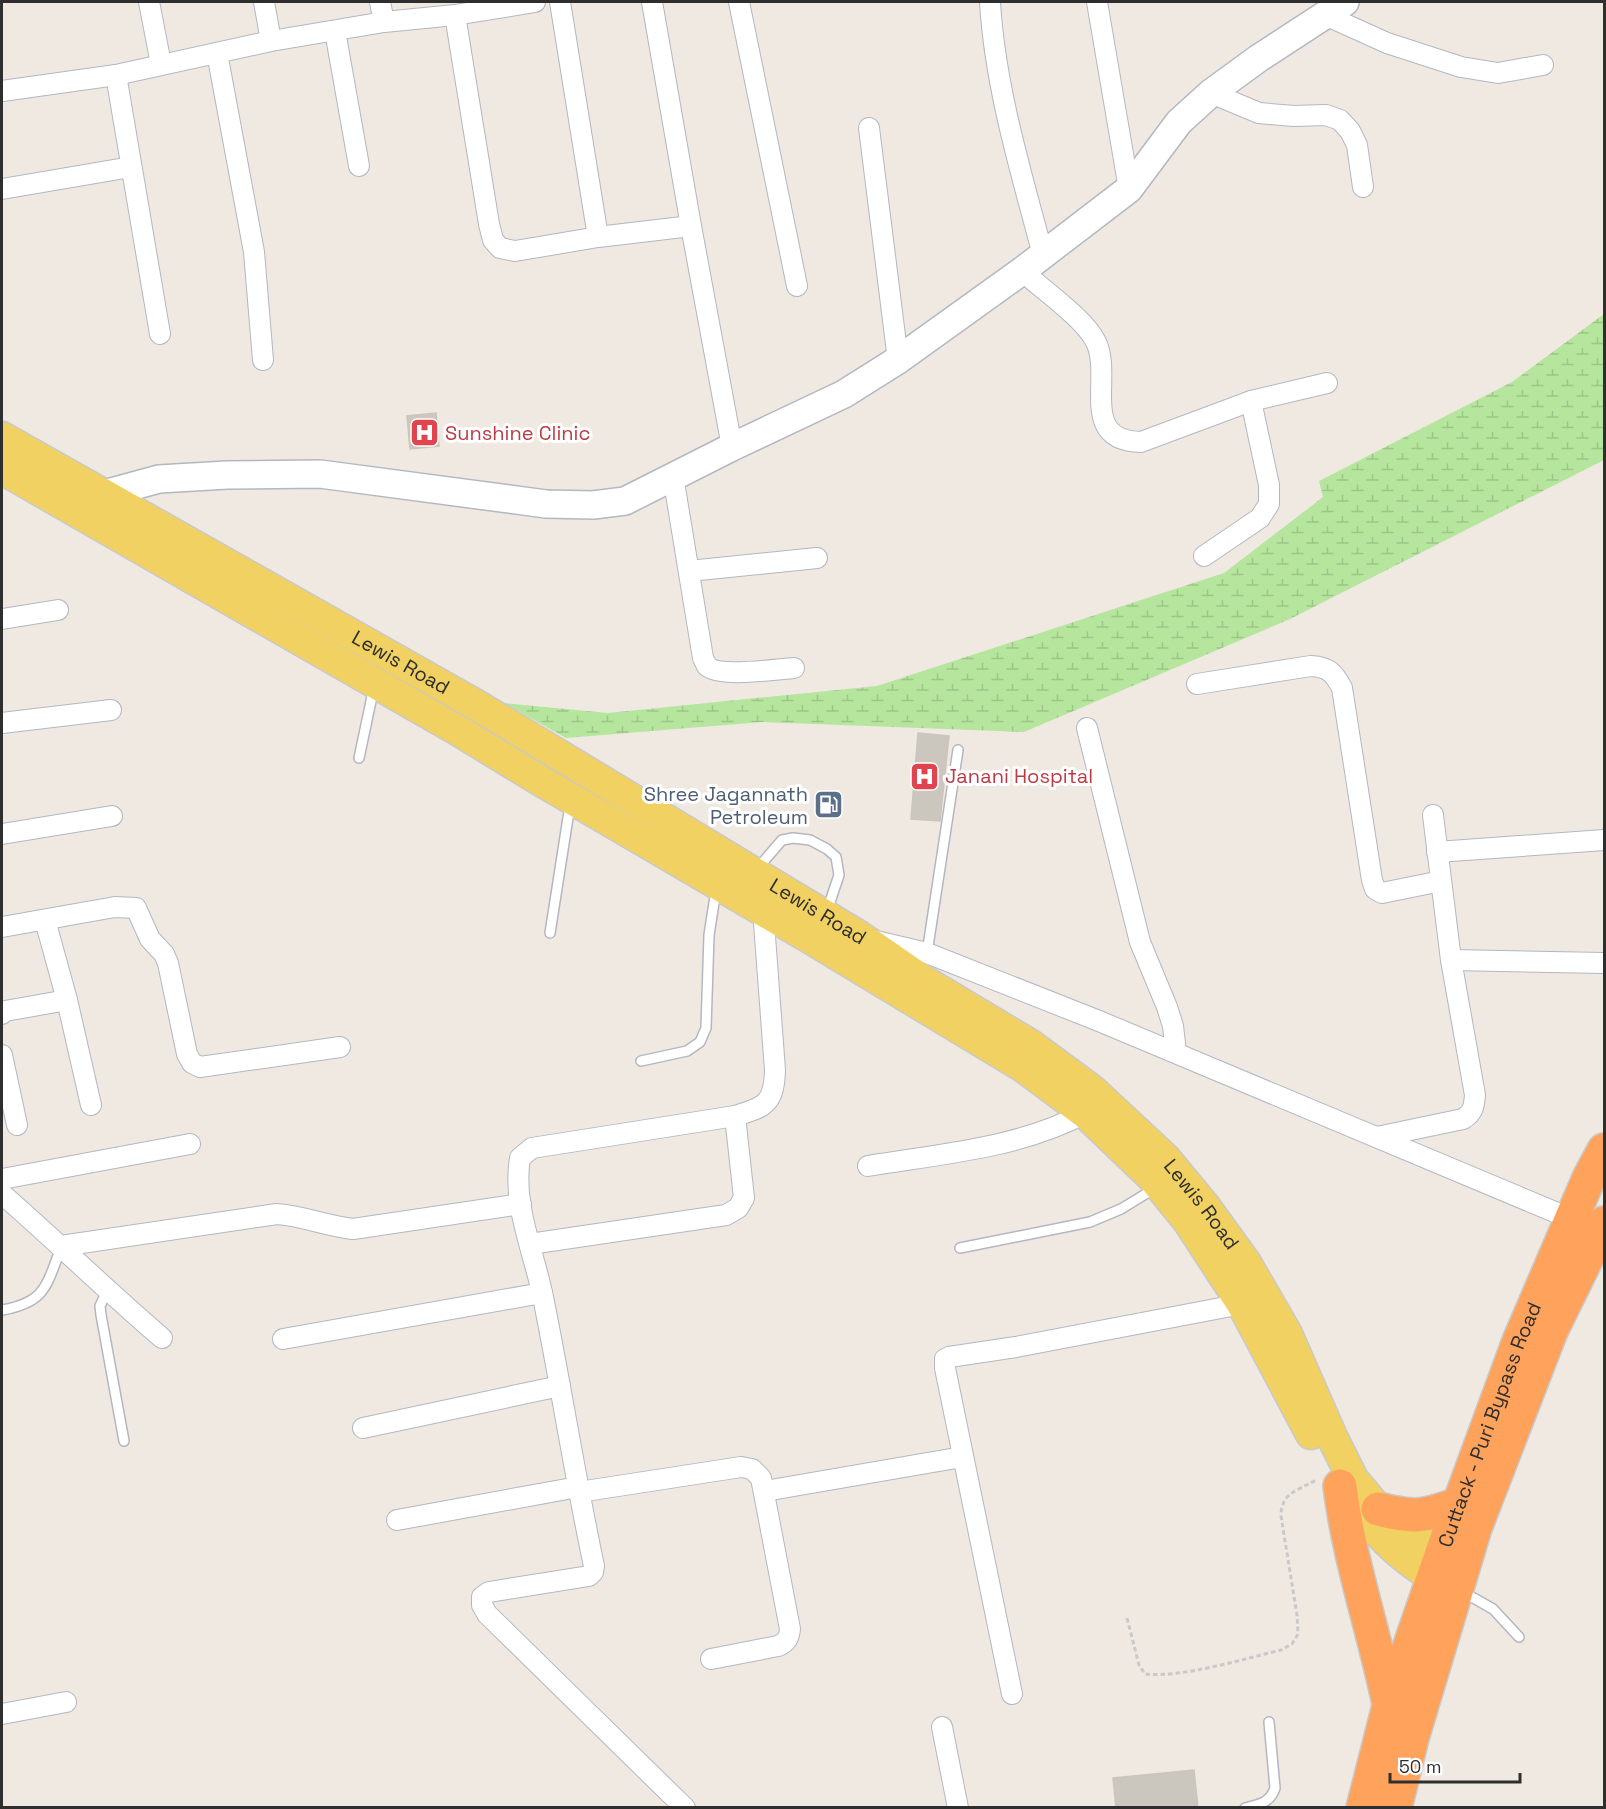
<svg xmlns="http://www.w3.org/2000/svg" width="1606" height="1809" font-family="'Space Grotesk',sans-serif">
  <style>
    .wetland { fill: url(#wetland-marsh) }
    .building { fill: #cbc7bf; stroke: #cbc5ba; stroke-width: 1.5 }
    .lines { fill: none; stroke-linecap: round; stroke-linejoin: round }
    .lane-casing { stroke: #b4b7c1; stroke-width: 12 }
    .street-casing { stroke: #b4b7c1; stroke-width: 22 }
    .secondary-casing { stroke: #b4b7c1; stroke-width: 30 }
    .primary-casing { stroke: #c9c9c9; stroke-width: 33 }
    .highway-casing { stroke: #c9c9c9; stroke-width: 36 }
    .path { stroke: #c9c9c9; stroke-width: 3; stroke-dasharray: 4.5 3; stroke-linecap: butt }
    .lane { stroke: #fff; stroke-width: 9 }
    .street { stroke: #fff; stroke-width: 20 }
    .secondary { stroke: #fff; stroke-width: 27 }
    .primary { stroke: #f2d163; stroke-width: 30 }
    .highway { stroke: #ffa35c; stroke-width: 33 }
    .labels { text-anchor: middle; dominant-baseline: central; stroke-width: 6; stroke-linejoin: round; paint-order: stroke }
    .health-label { font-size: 20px; fill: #be3a42; stroke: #fff; text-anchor: start }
    .street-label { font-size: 20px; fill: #2e2e2e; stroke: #fff }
    .service-label { font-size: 20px; fill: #4e5e75; stroke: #fff; text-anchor: end }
  </style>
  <defs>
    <pattern id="wetland-marsh" width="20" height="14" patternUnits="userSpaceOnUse" patternTransform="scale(1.5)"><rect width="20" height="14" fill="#b6e59e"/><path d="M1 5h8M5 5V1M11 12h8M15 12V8" fill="none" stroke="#9dc588"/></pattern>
  </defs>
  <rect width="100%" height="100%" fill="#efe9e1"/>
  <!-- wetland -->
  <path class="wetland" d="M1604,314V460L1290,619L1024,732L762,722L566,738L504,703L608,713L877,686L1224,573L1323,497L1319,481L1512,382Z"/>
  <!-- building -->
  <g class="building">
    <path d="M436,413L439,446L410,449L407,416Z"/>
    <path d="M918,733L949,736L940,821L911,819Z"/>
    <path d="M1194,1770L1198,1808H1116L1113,1778Z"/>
  </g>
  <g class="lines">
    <defs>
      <g id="lane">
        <path d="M359,758L374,687"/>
        <path d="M757,869L782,840L793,838L810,840L827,849L836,857L839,875L827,911"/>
        <path d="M550,933L570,805"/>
        <path d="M927,953L958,750"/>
        <path d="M641,1061L687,1051L700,1042L706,1028L709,935L716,890"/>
        <path d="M960,1248L1090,1222L1121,1209L1157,1187"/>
        <path d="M107,1291L100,1306L101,1315L124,1441"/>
        <path d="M2,1310C46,1302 46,1286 61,1248"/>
        <path d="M1463,1592L1493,1609L1519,1637"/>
        <path d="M1245,1808C1260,1804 1270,1803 1275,1788L1269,1722"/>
      </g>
      <g id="street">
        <path d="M149,2L161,64"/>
        <path d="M264,2L271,41"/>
        <path d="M380,2L384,22"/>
        <path d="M560,2L598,237"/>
        <path d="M652,2L691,226L732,447"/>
        <path d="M739,2L797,286"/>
        <path d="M990,2C995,87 1021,172 1043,255"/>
        <path d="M1097,2L1129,189"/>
        <path d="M455,15L489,224L493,240L500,248L515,251L598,237L691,226"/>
        <path d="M1325,15L1387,43L1461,67L1498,73L1543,65"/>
        <path d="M335,31L359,166"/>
        <path d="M217,53L254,252L263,360"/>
        <path d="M116,75L160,334"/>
        <path d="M2,91L116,75L271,41L384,22L455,15L535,2"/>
        <path d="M1211,93L1259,113L1294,116L1326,115L1340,120L1350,131L1357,145L1363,187"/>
        <path d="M869,128L898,360"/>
        <path d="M2,189L131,167"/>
        <path d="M1022,271C1042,289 1085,319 1096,342C1113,377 1078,441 1141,442L1251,401L1327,383"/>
        <path d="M673,476L703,658C703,658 707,666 707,666C719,678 777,669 794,668"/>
        <path d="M1204,556L1260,518L1269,504V485L1251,401"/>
        <path d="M689,571L817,558"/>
        <path d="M2,619L58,610"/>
        <path d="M1197,684L1311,666C1329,667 1334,673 1342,688L1372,880L1375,889L1382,893L1441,881"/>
        <path d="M2,723L111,710"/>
        <path d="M1087,728L1140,942L1167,1007L1173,1026L1176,1052"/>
        <path d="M2,834L112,816"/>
        <path d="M1437,852L1604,840"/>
        <path d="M45,920L67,1000L91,1105"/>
        <path d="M2,927L115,907L136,908L150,939L164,954L168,963L187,1054L192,1063L200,1067L340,1047"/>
        <path d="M876,941L927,953L1099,1021L1581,1223"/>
        <path d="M1451,960L1604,963"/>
        <path d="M2,1014L5,1011L67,1000"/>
        <path d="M2,1055L17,1125"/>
        <path d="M1377,1137L1463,1119C1473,1113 1474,1107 1475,1095L1451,960L1433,815"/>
        <path d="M868,1166C940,1154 1020,1148 1085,1113"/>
        <path d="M2,1179L190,1144"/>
        <path d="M2,1194C56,1241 107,1291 162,1338"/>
        <path d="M530,1244L726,1215L738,1208L744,1198L735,1116"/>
        <path d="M61,1246L277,1214C303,1216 327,1226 353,1229L521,1204"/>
        <path d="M283,1339L542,1293"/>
        <path d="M363,1428L560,1386"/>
        <path d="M765,1491L962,1457"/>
        <path d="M579,1492L741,1467L752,1469L761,1478L790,1629C789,1638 787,1642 778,1646L711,1659"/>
        <path d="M397,1520L578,1487"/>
        <path d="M1012,1694L945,1368V1359L949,1357L1016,1347L1242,1304"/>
        <path d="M2,1714L66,1702"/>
        <path d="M942,1727L958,1808"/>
        <path d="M685,1808L487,1614L482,1605V1597L489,1592L589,1576L593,1572L594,1566C575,1477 561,1386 543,1297C534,1252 512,1205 520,1158L532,1148L735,1116C765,1107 774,1104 775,1070L763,910"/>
      </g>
      <path id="secondary" d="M104,494L159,479L227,475L320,474L546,504L593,505L625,501L732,447L844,394L898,360L1022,271L1129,189L1179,122L1211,93L1259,58L1345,2"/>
      <g id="primary">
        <path id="s1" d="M2,437L473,703L859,936L924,981L1031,1045L1092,1090L1165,1158L1204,1205L1246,1263L1287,1334L1333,1439L1353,1479L1378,1509L1397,1526L1442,1556L1463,1563"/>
        <path d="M2,469L459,731L541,781L808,937L1023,1067L1085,1113L1153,1178L1188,1221L1242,1304L1311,1434"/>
        <path d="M1368,1521C1393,1551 1420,1573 1455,1588"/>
      </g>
      <g id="highway">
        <path d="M1340,1486C1349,1560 1374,1631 1389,1704"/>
        <path d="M1378,1509C1416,1519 1423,1516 1459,1504"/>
        <path id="s2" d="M1363,1808L1389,1706L1455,1515L1519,1341L1589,1178L1604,1150"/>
        <path d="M1395,1808L1412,1738L1475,1528L1551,1331L1604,1223"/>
      </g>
    </defs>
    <!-- lane casing -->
    <use href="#lane" class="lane-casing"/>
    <!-- street casing -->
    <use href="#street" class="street-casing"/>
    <!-- secondary casing -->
    <use href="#secondary" class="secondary-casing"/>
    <!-- primary casing -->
    <use href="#primary" class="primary-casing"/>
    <!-- highway casing -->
    <use href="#highway" class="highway-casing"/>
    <!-- path -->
    <path class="path" d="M1127,1618L1139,1665L1145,1674C1182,1678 1243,1659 1281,1650L1292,1644L1298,1634L1297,1615L1281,1516C1281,1492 1298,1491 1316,1480"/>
    <!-- lane -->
    <use href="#lane" class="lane"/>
    <!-- street -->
    <use href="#street" class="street"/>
    <!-- secondary -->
    <use href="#secondary" class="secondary"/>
    <!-- primary -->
    <use href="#primary" class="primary"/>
    <!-- highway -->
    <use href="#highway" class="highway"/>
  </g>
  <!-- icons -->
  <defs>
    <symbol id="hospital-square" viewBox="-11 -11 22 22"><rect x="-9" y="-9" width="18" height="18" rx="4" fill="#e0444e" stroke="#fff"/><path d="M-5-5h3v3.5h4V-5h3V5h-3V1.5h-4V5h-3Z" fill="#fff"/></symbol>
    <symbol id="fuel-square" viewBox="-11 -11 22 22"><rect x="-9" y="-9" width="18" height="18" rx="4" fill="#5c6f8a" stroke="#fff"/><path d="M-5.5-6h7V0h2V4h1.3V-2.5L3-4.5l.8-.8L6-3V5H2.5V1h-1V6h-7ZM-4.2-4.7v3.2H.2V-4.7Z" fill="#fff"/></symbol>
  </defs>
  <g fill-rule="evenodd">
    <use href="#hospital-square" x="408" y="416" width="33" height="33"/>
    <use href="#hospital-square" x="908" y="760" width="33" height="33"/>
    <use href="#fuel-square" x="812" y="788" width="33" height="33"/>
  </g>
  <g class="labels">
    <!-- health labels -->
    <g class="health-label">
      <text x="445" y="433">Sunshine Clinic</text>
      <text x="945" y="776">Janani Hospital</text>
    </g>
    <!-- street labels -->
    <g class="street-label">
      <text stroke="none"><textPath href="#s1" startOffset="458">Lewis Road</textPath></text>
      <text stroke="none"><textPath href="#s1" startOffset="944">Lewis Road</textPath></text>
      <text stroke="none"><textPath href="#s1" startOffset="1430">Lewis Road</textPath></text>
      <text stroke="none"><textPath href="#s2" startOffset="404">Cuttack - Puri Bypass Road</textPath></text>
    </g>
    <!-- service labels -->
    <g class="service-label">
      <text x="808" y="794">Shree Jagannath<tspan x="808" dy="23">Petroleum</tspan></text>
    </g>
  </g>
  <!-- border -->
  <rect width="1606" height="1809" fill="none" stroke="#2e2e2e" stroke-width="6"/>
  <!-- scale -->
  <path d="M1390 1773v9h130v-9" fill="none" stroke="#2e2e2e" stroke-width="3"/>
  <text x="1399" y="1773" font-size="18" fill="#2e2e2e" stroke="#ffffff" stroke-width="4.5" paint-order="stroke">50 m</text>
</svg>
